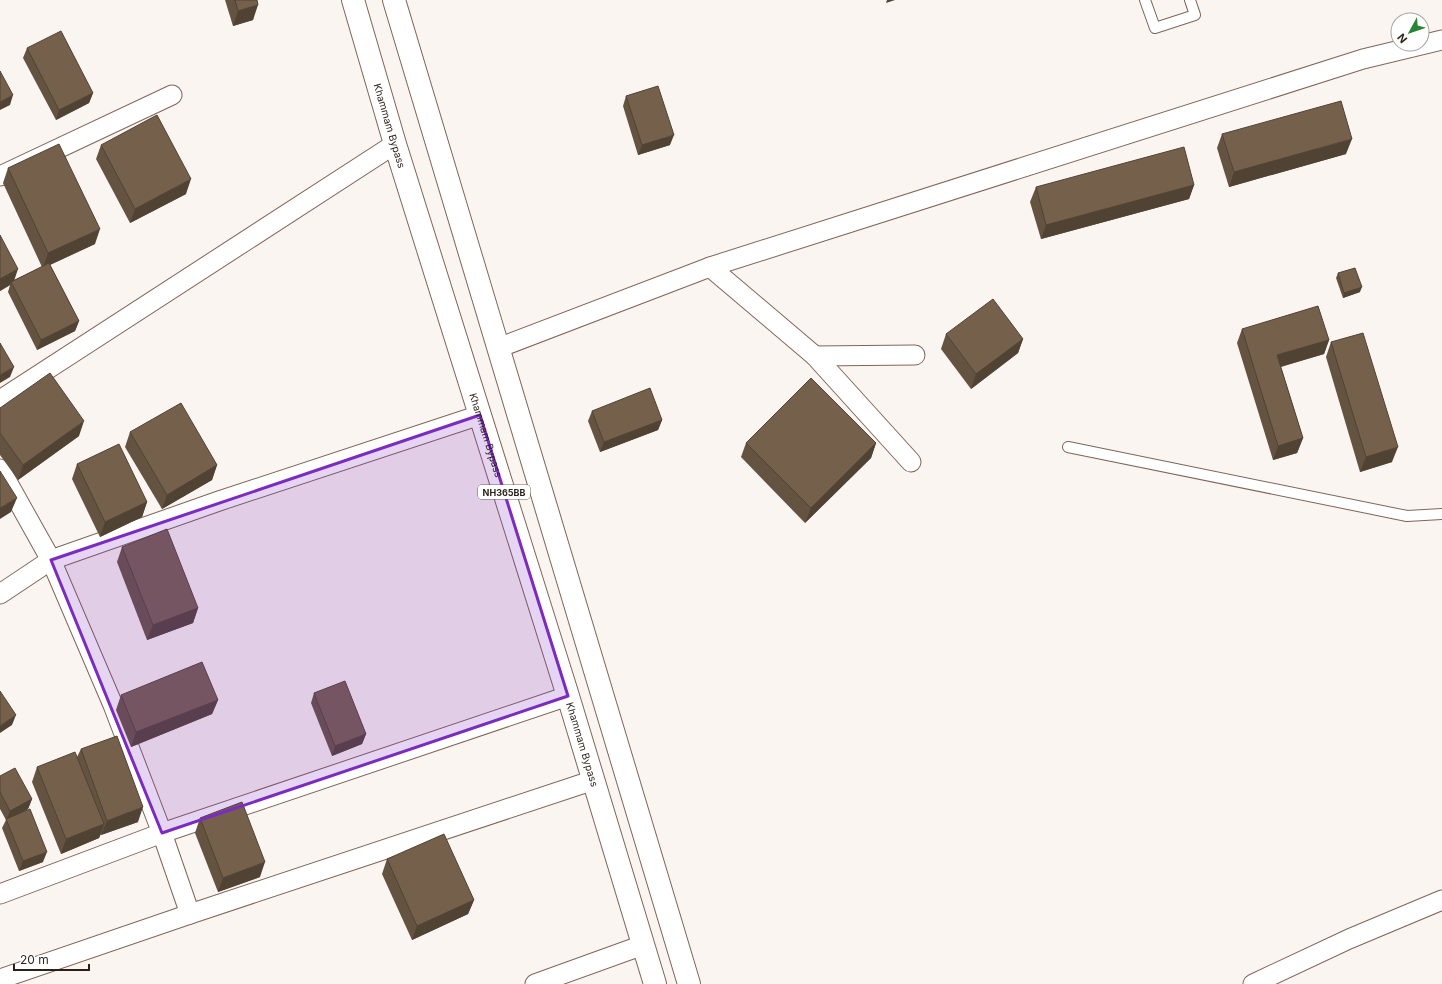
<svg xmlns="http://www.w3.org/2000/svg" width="1442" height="984" font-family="Inter,sans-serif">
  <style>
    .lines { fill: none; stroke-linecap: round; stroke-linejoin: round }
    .lane-casing { stroke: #806557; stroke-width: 12 }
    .street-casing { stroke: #806557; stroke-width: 21 }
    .highway-casing { stroke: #806557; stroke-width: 24 }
    .lane { stroke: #fff; stroke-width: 10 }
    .street { stroke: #fff; stroke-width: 19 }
    .highway { stroke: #fff; stroke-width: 22 }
    .wall { fill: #645340 }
    .shaded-wall { fill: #514334 }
    .building { fill: #74604b; stroke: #514334 }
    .marked { fill: #7b2cbf; fill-opacity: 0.2; stroke: #7b2cbf; stroke-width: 3; stroke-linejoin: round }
    .labels { text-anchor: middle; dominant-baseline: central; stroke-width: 4; stroke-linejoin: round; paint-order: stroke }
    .shield { fill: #fff; stroke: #6a625e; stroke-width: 1 }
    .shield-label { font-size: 9px; font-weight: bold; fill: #2a1f19 }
    .street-label { font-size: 10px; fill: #2a1f19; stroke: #fff }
  </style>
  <rect width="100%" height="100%" fill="#fbf5f1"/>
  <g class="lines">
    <defs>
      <g id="lane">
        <path d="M1145,0L1155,28L1195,15L1190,0"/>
        <path d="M1068,447L1407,516L1442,514"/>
      </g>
      <g id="street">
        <path d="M0,176L172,95"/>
        <path d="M710,267L815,356L911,462"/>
        <path d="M498,348L710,267L1363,59L1442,40"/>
        <path d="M815,356L915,355"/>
        <path d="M0,400L395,144"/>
        <path d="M0,469L51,560L113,705L162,833L190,914"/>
        <path d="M0,594L51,560L219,501L480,415"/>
        <path d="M0,894L162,833L568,696"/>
        <path d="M0,979L190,914L594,780"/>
        <path d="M535,984L643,945"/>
        <path d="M1253,984L1349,939L1442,900"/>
      </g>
      <g id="highway">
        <path id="s1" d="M353,0L395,144L568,696L655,984"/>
        <path d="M394,0L689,984"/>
      </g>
    </defs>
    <!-- lane casing -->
    <use href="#lane" class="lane-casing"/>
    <!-- street casing -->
    <use href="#street" class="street-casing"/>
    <!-- highway casing -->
    <use href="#highway" class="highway-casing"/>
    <!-- lane -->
    <use href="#lane" class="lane"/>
    <!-- street -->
    <use href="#street" class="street"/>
    <!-- highway -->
    <use href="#highway" class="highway"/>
  </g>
  <!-- wall -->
  <g class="wall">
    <path d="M225,0H257L253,20L233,26Z"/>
    <path d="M27,48L93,93L89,103L56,120L23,58Z"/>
    <path d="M626,96L670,145L638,155L623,106Z"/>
    <path d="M1222,134L1346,154L1229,187L1217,148Z"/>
    <path d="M101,145L186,194L130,223L96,159Z"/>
    <path d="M8,168L95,244L50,265L79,321L75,331L37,350L8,292L10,285L0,291V235L14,280L42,267L3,183Z"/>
    <path d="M1194,185L1189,199L1041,239L1030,202L1036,187Z"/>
    <path d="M1338,273L1360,292L1343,298L1336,278Z"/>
    <path d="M1242,329L1329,340L1324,354L1281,367L1303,438L1297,453L1273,460L1237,343Z"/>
    <path d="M946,334L1023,339L1018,353L971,389L941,349Z"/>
    <path d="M1331,342L1392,462L1360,472L1326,357Z"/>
    <path d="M0,408L79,436L18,480L0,455Z"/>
    <path d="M592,411L662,420L658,430L600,452L588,421Z"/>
    <path d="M130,432L217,465L212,480L162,509L125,447Z"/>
    <path d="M746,443H876L871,458L805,523L741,457Z"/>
    <path d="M77,464L147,502L142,517L100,537L72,479Z"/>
    <path d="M122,547L198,608L193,623L147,640L117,562Z"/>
    <path d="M314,693L366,734L362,744L332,756L311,703Z"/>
    <path d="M121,695L218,700L212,714L131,747L116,710Z"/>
    <path d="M81,749L138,822L101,835V834L99,838L61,854L32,782L37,767L77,757Z"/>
    <path d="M0,776L32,799L28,809L21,813L43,862L19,871L2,828L6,820L0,809Z"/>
    <path d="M200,818L260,877L218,892L195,833Z"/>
    <path d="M387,859L474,900L468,914L412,940L382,874Z"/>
  </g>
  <!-- shaded-wall -->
  <g class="shaded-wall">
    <path d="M887,0H895L886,3Z"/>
    <path d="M258,5L253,20L233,26L238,11Z"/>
    <path d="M93,93L89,103L56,120L59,110Z"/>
    <path d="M13,95L10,105L0,110V102Z"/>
    <path d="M674,135L670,145L638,155L642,145Z"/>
    <path d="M1352,139L1346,154L1229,187L1234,172Z"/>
    <path d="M191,179L186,194L130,223L135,209Z"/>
    <path d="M1194,185L1189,199L1041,239L1046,225Z"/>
    <path d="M100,229L95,244L43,268L48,253Z"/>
    <path d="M18,269L13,284L11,282L10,285L0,291V279Z"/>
    <path d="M1362,287L1360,292L1343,298L1344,293Z"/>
    <path d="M79,321L75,331L37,350L41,340Z"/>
    <path d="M1023,339L1018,353L971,389L976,374Z"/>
    <path d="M1329,340L1324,354L1272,369L1277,355Z"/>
    <path d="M14,367L10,377L0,383V375Z"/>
    <path d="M662,420L658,430L600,452L604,442Z"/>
    <path d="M84,421L79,436L18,480L23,465Z"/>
    <path d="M1303,438L1297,453L1273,460L1278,446Z"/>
    <path d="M876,443L871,458L805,523L811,508Z"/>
    <path d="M1398,447L1392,462L1360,472L1366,457Z"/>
    <path d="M217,465L212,480L162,509L167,495Z"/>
    <path d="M17,498L11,512L0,519V508Z"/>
    <path d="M147,502L142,517L100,537L105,522Z"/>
    <path d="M198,608L193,623L147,640L153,625Z"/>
    <path d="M218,700L212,714L131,747L136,732Z"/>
    <path d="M16,715L12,725L0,733V726Z"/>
    <path d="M366,734L362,744L332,756L335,746Z"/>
    <path d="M32,799L28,809L6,821L10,811Z"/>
    <path d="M143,807L138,822L101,835L107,821Z"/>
    <path d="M104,824L99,838L61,854L66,839Z"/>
    <path d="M47,852L43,862L19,871L23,861Z"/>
    <path d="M265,862L260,877L218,892L223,878Z"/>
    <path d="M474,900L468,914L412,940L417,926Z"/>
  </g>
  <!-- building -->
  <g class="building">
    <path d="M235,0H257L258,5L238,11Z"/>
    <path d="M61,31L93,93L59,110L27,48Z"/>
    <path d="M0,71L13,95L0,102Z"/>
    <path d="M658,86L674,135L642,145L626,96Z"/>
    <path d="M1341,101L1352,139L1234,172L1222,134Z"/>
    <path d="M157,115L191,179L135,209L101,145Z"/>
    <path d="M59,144L100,229L48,253L8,168Z"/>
    <path d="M1184,147L1194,185L1046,225L1036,187Z"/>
    <path d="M0,235L18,269L0,279Z"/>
    <path d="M49,263L79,321L41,340L11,282Z"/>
    <path d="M1355,268L1362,287L1344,293L1338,273Z"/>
    <path d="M993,299L1023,339L976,374L946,334Z"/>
    <path d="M1318,306L1329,340L1277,355L1303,438L1278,446L1242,329Z"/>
    <path d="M1363,333L1398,447L1366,457L1331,342Z"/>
    <path d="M0,343L14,367L0,375Z"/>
    <path d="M50,373L84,421L23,465L0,433V408Z"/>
    <path d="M811,378L876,443L811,508L746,443Z"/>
    <path d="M650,388L662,420L604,442L592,411Z"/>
    <path d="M181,403L217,465L167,495L130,432Z"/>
    <path d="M119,444L147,502L105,522L77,464Z"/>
    <path d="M0,471L17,498L0,508Z"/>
    <path d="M167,529L198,608L153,625L122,547Z"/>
    <path d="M202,662L218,700L136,732L121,695Z"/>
    <path d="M345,681L366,734L335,746L314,693Z"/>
    <path d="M0,691L16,715L0,726Z"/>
    <path d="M117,736L143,807L107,821L81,749Z"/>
    <path d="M75,752L104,824L66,839L37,767Z"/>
    <path d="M15,768L32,799L10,811L0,792V776Z"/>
    <path d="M242,802L265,862L223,878L200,818Z"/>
    <path d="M30,809L47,852L23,861L6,819Z"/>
    <path d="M444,834L474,900L417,926L387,859Z"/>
  </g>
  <!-- marked area -->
  <path class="marked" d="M480,415L568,696L162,833L51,560Z"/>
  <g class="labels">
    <!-- shield labels -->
    <rect class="shield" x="478" y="485" width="52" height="14" rx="3"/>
    <g class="shield-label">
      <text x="504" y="492">NH365BB</text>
    </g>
    <!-- street labels -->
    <g class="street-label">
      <text stroke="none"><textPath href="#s1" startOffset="131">Khammam Bypass</textPath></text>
      <text stroke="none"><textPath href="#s1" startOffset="455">Khammam Bypass</textPath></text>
      <text stroke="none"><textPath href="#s1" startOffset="779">Khammam Bypass</textPath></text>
    </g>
  </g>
  <!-- north arrow -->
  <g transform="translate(1410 32) rotate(230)"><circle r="19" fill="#ffffff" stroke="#aaa5a3"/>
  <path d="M0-3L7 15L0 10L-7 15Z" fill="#288536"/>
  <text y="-6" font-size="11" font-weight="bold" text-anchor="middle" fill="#2a1f19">N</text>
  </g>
  <!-- scale -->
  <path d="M14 964v6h75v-6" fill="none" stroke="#2a1f19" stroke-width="2"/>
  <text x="20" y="964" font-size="12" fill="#2a1f19" stroke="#ffffff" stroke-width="3" paint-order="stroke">20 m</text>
</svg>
